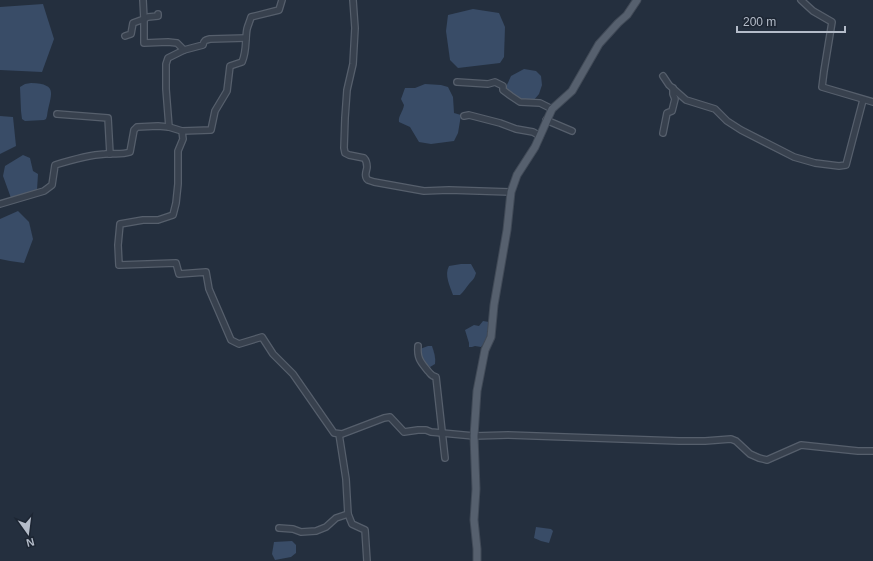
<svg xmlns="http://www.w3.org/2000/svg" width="873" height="561" font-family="Helvetica,sans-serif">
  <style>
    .water { fill: #394c67 }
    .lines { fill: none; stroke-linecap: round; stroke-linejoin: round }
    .minor-casing { stroke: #565f6c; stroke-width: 8 }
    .major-casing { stroke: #414a57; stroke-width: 9 }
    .minor { stroke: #38414e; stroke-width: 5.5 }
    .major { stroke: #56606e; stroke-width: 7 }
  </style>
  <rect width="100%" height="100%" fill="#242f3e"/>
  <!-- water -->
  <g class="water">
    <path d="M43,4L54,39L42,72L0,70V7Z"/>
    <path d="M473,9L499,13L505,27L504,57L500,63L458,68L450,60L446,31L448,15Z"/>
    <path d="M524,69L536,71L541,76L542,85L539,94L533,101H524L509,92L506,87L511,76Z"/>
    <path d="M31,83C60,84 50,95 47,116L46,119L44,120L25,121L22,119L21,111L20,87L25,84Z"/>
    <path d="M425,84L441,85L448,87L453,97L454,113L461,115L458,133L454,141L431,144L419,142L410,127L399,122C398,116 403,112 404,105L401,99L405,88H415Z"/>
    <path d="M0,116L13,117L16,146L0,154Z"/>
    <path d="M23,155L30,158L33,171L38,174L37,190L33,193L11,198L3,176L5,166Z"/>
    <path d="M18,211L29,222L33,239L24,263L10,261L0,259V219Z"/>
    <path d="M461,264H471L476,273C474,280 473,279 469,284C466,288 464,291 460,295H453C450,286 444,275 449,266Z"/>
    <path d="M483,321L489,322C488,331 488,340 481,347L475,346L472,347H469V343L465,330L474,325L479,326Z"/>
    <path d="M428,346H432C434,352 436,358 435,364L430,367C423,361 421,359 420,349Z"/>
    <path d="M536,527L551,529L553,531L549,543L541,541L534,538Z"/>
    <path d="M292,541L296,545V553L291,557L275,560L272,554L274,542Z"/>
  </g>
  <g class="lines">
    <defs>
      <g id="minor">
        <path d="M353,0L355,28L353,64L347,90L345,118L344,148L345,153L349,155L364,158C366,160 367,164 367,167C367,171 363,176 368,180C368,180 374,182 374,182L424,191L449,190L511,192"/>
        <path d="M801,0L813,11L832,22L824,71L822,87L873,102"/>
        <path d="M158,14V16L148,17L144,19V43L168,42L177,43L184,50"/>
        <path d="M125,36L131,34L133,23L144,19L143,0"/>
        <path d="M663,76L669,85L686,100L715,109L727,121L741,130L794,157L815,163L839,166L846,165L863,100"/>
        <path d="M457,82L488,84L495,82L503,86V90L511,96L520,102L540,103L552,109"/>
        <path d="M57,114L108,118L110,154"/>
        <path d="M464,116L469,115L500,123L516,129L533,132L540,136"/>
        <path d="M546,120L572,131"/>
        <path d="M169,127L166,89V64L168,58L184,50L203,45C204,40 206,40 210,39L246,38"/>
        <path d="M182,131L183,139L178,151V184L176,203L173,215L158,220H143L120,224L118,245L119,265L176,263L179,274L206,272L209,289L231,340L239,344L262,337L273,354L293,374L334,433L342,434L384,418L390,417L404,432L418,430H426L431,432L442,433L474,436L508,435L679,441H705L731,439L736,441L750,454L759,458L767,460L801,445L858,451H873"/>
        <path d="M663,133L667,113L672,111L675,99L673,94V88"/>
        <path d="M0,204L44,191L52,185L55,165C71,160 88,155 105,154C114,153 121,155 130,152L134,130L137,127L158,126L169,127L182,131L211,130L215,111L227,91L230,66L242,62C247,51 245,40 247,29C248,25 250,21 251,17L279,10L282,0"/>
        <path d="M418,346C417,359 421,362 428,371C431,374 431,376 436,377L445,458"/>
        <path d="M348,514L352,524L365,530L367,561"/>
        <path d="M279,528L293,529L301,532L316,531L326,527L336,518L348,514L346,479L339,434"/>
      </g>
      <path id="major" d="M477,561V549L474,520L476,489L474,436L477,391L485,350L491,337L494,305L507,230L511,192L517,175L535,147L552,109L572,91L599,44L618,23L627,15L637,0"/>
    </defs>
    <!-- minor casing -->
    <use href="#minor" class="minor-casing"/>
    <!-- major casing -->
    <use href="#major" class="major-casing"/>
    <!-- minor -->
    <use href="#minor" class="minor"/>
    <!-- major -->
    <use href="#major" class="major"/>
  </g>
  <!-- north arrow -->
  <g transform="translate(28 533) rotate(166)" stroke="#1d2633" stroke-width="3" paint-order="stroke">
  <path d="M0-3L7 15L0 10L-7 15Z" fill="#b4bcc9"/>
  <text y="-6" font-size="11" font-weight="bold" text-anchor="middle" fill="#b4bcc9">N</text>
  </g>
  <!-- scale -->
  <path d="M737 26v6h108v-6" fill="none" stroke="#b4bcc9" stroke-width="2"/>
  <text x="743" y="26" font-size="12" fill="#b4bcc9" stroke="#1d2633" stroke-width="3" paint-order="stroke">200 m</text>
</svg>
